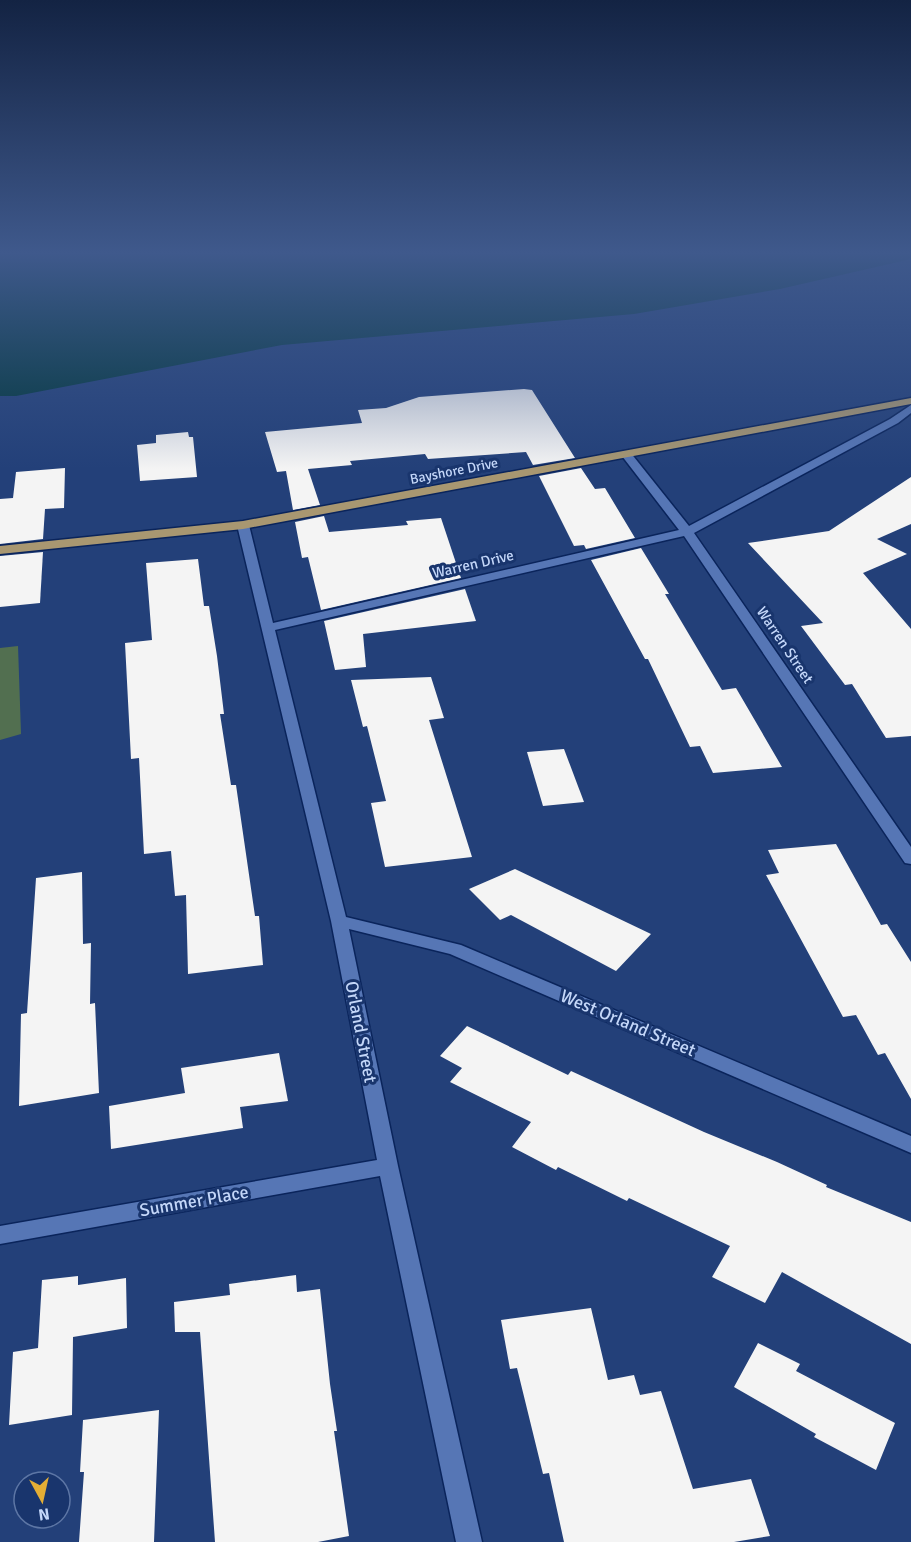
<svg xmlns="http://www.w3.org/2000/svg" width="911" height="1542" font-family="Signika,sans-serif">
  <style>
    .green { fill: #526f50 }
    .water { fill: #01373b }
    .building { fill: #f4f4f4 }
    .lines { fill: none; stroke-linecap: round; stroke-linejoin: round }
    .minor-casing { stroke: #0a245b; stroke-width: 3 }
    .major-casing { stroke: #0a245b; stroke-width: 3 }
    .minor { fill: #5676b5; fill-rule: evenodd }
    .major { fill: #a89771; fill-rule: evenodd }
    .labels { text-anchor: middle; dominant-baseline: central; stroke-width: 6; stroke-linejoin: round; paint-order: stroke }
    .far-street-label { font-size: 14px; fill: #c4d7f9; stroke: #19356d }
    .street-label { font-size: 15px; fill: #c4d7f9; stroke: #19356d }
    .near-street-label { font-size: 18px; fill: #c4d7f9; stroke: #19356d }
  </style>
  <rect width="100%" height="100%" fill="#234079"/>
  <!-- green -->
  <path class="green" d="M18,646L21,734L0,740V648Z"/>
  <!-- water -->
  <path class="water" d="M0,253H911V259L780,289L634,314L282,345L16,396H0Z"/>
  <!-- building -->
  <g class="building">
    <path d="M524,389L532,390L575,458L533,465L526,452L428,459L425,454L350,461L352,465L308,469L320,505L293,510L286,471L277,472L265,432L362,423L358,410L386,408L419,397Z"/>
    <path d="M188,432L189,437H193L197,477L140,481L137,445L156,443V435Z"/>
    <path d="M65,468L64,508L45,509L43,539L0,544V499L13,498L16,472Z"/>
    <path d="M581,468L595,489L605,488L635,538L586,549L584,545L574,546L539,476Z"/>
    <path d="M911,477V524L877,539L907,554L863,573L911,629V736L886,738L852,684L845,685L801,626L823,623L748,543L829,531Z"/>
    <path d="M324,516L329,532L408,525L406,521L441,518L461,578L321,610L308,557L302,558L295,522Z"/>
    <path d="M641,548L669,594H665L722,690L736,688L782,767L713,773L700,746L690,747L648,659H645L591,560Z"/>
    <path d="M43,552L40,603L0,607V556Z"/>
    <path d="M198,559L204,606H209L217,656L224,714H220L231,785H236L255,916H259L263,965L188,974L186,895L175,896L171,851L144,854L139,758L131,759L125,643L152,640L146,563Z"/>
    <path d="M465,589L476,621L363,634L366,667L335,670L324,621Z"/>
    <path d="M431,677L444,718L429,720L472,857L385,867L371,803L386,801L367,726L363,727L351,680Z"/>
    <path d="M564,749L584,802L543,806L527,752Z"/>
    <path d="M836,844L881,925L887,924L911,962V1099L885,1053L878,1055L856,1015L843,1017L766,875L779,873L768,850Z"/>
    <path d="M515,869L651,934L616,971L511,915L500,920L469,889Z"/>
    <path d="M82,872L83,944L91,943L90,1004L95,1003L99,1093L19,1106L21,1014L27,1013L36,878Z"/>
    <path d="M467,1026L568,1075L571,1071L704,1132L777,1162L827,1185L826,1187L911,1222V1344L782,1272L765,1303L712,1277L730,1246L629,1198L627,1201L558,1167L556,1170L512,1147L531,1122L450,1082L462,1068L440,1056Z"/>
    <path d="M279,1053L288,1101L240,1107L243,1128L111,1149L109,1106L185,1093L181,1068Z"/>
    <path d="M296,1275L297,1292L320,1289L330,1384L337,1431H334L349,1536L318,1542H215L200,1332H175L174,1302L230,1295L229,1284Z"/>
    <path d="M78,1276V1285L126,1278L127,1328L73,1337L72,1415L9,1425L13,1352L38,1348L42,1280Z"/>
    <path d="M591,1308L608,1380L634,1375L640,1395L661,1391L693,1489L751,1479L770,1536L734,1542H564L549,1473L543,1474L517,1368L510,1369L501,1320Z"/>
    <path d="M758,1343L800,1364L796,1371L895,1423L876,1470L814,1437L816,1434L734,1387Z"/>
    <path d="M159,1410L154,1542H79L84,1472H80L83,1420Z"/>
  </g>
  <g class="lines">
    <defs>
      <path id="minor" d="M911,405V413L898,423L694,533L911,847V864L905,863L684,536L275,630L346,917L461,945L911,1136V1153L450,954L349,929L398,1166L482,1542H456L380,1176L0,1244V1226L377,1160L331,921L237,525L239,523H247L249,525L273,623L679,530L622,456V452H630L689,526L890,419Z"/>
      <path id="major" d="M911,398V404L243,529L0,554V546L243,521Z"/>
    </defs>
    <!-- minor casing -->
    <use href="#minor" class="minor-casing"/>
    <!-- major casing -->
    <use href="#major" class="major-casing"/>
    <!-- minor -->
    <use href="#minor" class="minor"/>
    <!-- major -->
    <use href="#major" class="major"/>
  </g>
  <!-- sky -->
  <linearGradient id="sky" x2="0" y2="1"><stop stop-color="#132343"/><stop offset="0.54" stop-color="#3f598c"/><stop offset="1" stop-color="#3f598c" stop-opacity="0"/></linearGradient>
  <rect width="911" height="469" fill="url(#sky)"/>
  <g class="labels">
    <!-- far-street labels -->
    <g class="far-street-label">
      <text transform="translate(454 471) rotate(-11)">Bayshore Drive</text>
    </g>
    <!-- street labels -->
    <g class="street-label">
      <text transform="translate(473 564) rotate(-13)">Warren Drive</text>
      <text transform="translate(785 645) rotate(56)">Warren Street</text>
    </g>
    <!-- near-street labels -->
    <g class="near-street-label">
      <text transform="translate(628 1023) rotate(23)">West Orland Street</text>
      <text transform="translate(361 1032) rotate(79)">Orland Street</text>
      <text transform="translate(194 1201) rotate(-10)">Summer Place</text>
    </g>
  </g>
  <!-- north arrow -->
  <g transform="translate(42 1500) rotate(172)"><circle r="28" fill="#19356d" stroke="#5d76a5" stroke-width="1.5"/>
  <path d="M0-4.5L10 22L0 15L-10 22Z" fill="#e4ae35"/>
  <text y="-9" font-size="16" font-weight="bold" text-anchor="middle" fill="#c4d7f9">N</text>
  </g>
</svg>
